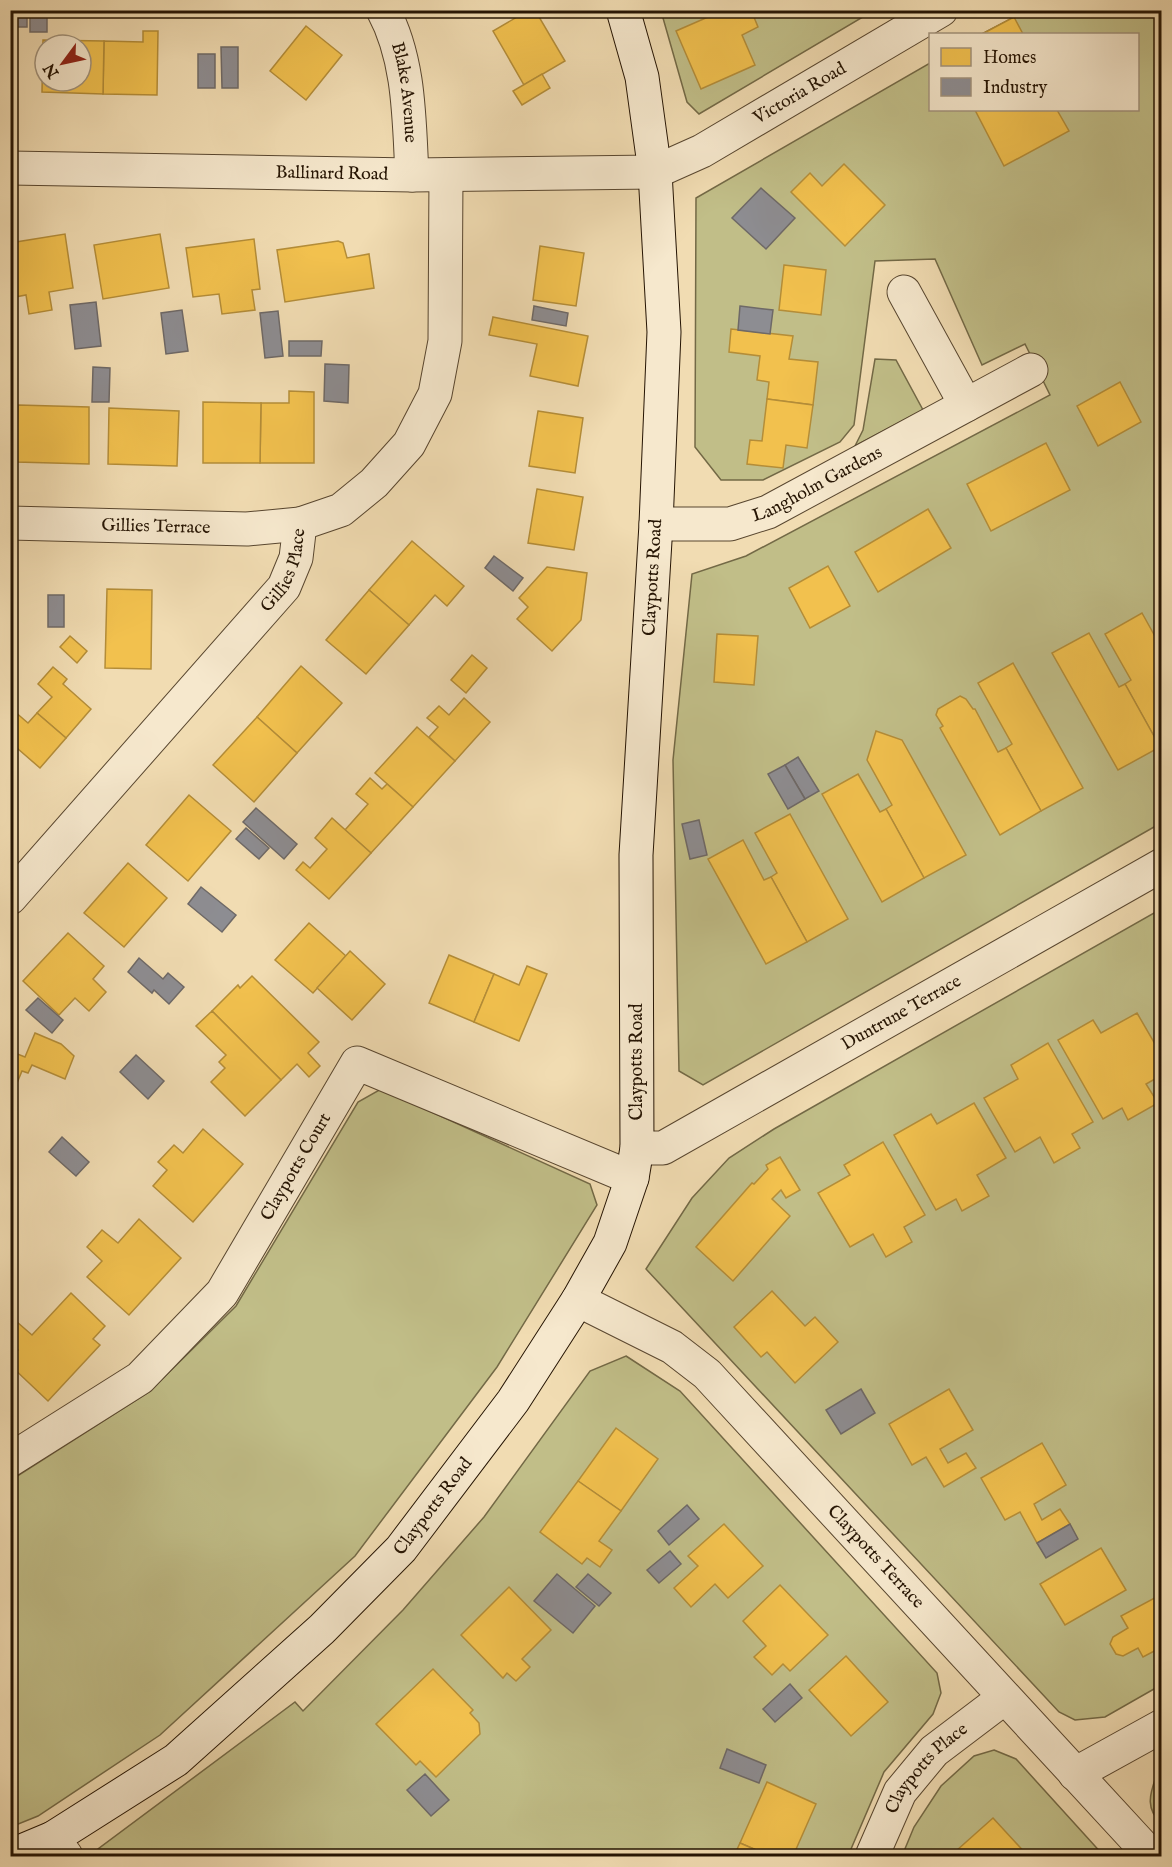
<svg xmlns="http://www.w3.org/2000/svg" width="1172" height="1867" font-family="'IM FELL English',serif">
  <style>
    .green { fill: #c1be88; stroke: #736946; stroke-width: 1.5 }
    .homes { fill: #f2c14e; stroke: #b48d38; stroke-width: 1.5; fill-rule: evenodd }
    .industry { fill: #8d8d92; stroke: #6e6967; stroke-width: 1.5 }
    .lines { fill: none; stroke-linecap: round; stroke-linejoin: round }
    .minor-casing { stroke: #58462f; stroke-width: 35 }
    .secondary-casing { stroke: #251403; stroke-width: 35 }
    .minor { stroke: #f6e8cd; stroke-width: 33 }
    .secondary { stroke: #f6e8cd; stroke-width: 33 }
    .labels { text-anchor: middle; dominant-baseline: central; stroke-width: 6; stroke-linejoin: round; paint-order: stroke }
    .street-label { font-size: 18px; fill: #251403; stroke: #f6e8cd }
  </style>
  <rect width="100%" height="100%" fill="#f1dcb2"/>
  <filter id="stains"><feTurbulence type="fractalNoise" baseFrequency=".00333" numOctaves="4"/><feColorMatrix values="0 0 0 0 .2 0 0 0 0 .09 0 0 0 0 .02 0 0 0 .5 -.17"/></filter>
  <radialGradient id="worn" r=".72"><stop offset=".6" stop-color="#630" stop-opacity="0"/><stop offset="1" stop-color="#630" stop-opacity=".3"/></radialGradient>
  <!-- green -->
  <g class="green">
    <path d="M661,11H873L699,114L687,102Z"/>
    <path d="M1026,11H1161V823L703,1085L679,1071L673,760L692,574L746,556L1050,395L1025,344L982,365L935,259L875,261L854,425L840,442L763,480H721L695,447L696,198L930,63V110H1138V34H982Z"/>
    <path d="M875,359L896,360L923,410L855,446L863,430Z"/>
    <path d="M1161,909V1685L1105,1717L1075,1720L1059,1712L646,1269L692,1198L729,1158L774,1129Z"/>
    <path d="M381,1089L590,1184L597,1205L497,1367L355,1556L160,1735L38,1816L11,1827V1480L149,1392L236,1306L358,1102Z"/>
    <path d="M626,1356L680,1391L937,1673L941,1693L933,1714L884,1772L848,1856H97L98,1849L295,1702L303,1711L403,1610L484,1517L590,1371Z"/>
    <path d="M994,1750L1016,1759L1104,1856H902L914,1827L941,1786L974,1756Z"/>
    <path d="M1161,1774V1824C1146,1808 1149,1796 1156,1777Z"/>
  </g>
  <!-- homes -->
  <g class="homes">
    <path d="M529,10H535L565,61L524,85L493,31Z"/>
    <path d="M724,10H751L758,27L742,35L755,65L701,89L676,31Z"/>
    <path d="M1014,17L1023,34H982Z"/>
    <path d="M306,26L342,55L306,100L270,71Z"/>
    <path d="M143,31H158L157,95L103,94L104,41L143,42Z"/>
    <path d="M43,40L104,41L103,94L42,92ZM45,45H81V81H45Z"/>
    <path d="M542,74L550,88L522,105L513,91Z"/>
    <path d="M975,110H1057L1069,131L1004,166Z"/>
    <path d="M844,164L885,205L845,246L791,192L810,173L822,186Z"/>
    <path d="M65,234L73,288L49,292L52,310L29,314L26,295L10,298V243Z"/>
    <path d="M160,234L169,288L103,299L94,245Z"/>
    <path d="M254,239L260,289L252,290L255,310L222,314L219,294L193,297L186,248Z"/>
    <path d="M338,241L343,243L347,258L369,254L374,288L285,302L277,250Z"/>
    <path d="M540,246L584,253L576,306L533,300Z"/>
    <path d="M784,265L826,270L821,315L779,310Z"/>
    <path d="M493,317L588,336L578,386L530,376L537,344L489,335Z"/>
    <path d="M731,329L793,336L789,359L818,362L813,405L767,399L769,382L757,380L760,356L729,352Z"/>
    <path d="M1120,382L1141,422L1098,446L1077,406Z"/>
    <path d="M289,391L314,392V463H260L261,403H289Z"/>
    <path d="M767,399L813,405L807,448L786,445L783,468L747,464L750,440L762,441Z"/>
    <path d="M203,402L261,403L260,463H203Z"/>
    <path d="M18,405L89,407V464L16,462Z"/>
    <path d="M109,408L179,411L177,466L108,464Z"/>
    <path d="M538,411L583,418L575,473L529,466Z"/>
    <path d="M1046,443L1070,490L991,531L967,484Z"/>
    <path d="M537,489L583,497L574,550L528,543Z"/>
    <path d="M928,509L951,548L878,592L855,552Z"/>
    <path d="M412,541L464,586L447,606L435,595L409,625L369,590Z"/>
    <path d="M828,566L850,606L810,628L789,588Z"/>
    <path d="M547,567L587,573L581,620L552,651L517,619L528,607L519,598Z"/>
    <path d="M107,589L152,590L151,669L105,668Z"/>
    <path d="M369,590L409,625L366,674L326,640Z"/>
    <path d="M1142,613L1162,649L1160,747L1125,684L1131,680L1105,634Z"/>
    <path d="M1089,633L1119,687L1125,684L1160,747L1118,770L1052,653Z"/>
    <path d="M717,634L758,636L754,685L714,682Z"/>
    <path d="M70,636L87,651L77,663L60,647Z"/>
    <path d="M472,655L487,668L466,693L451,680Z"/>
    <path d="M1013,663L1083,788L1041,811L1006,748L1012,744L978,683Z"/>
    <path d="M301,666L342,703L297,753L257,717Z"/>
    <path d="M53,667L67,679L63,684L91,709L66,738L37,713L52,697L38,684Z"/>
    <path d="M960,696L966,699L973,709H975L998,752L1006,748L1041,811L1000,835L940,728L943,726L936,715L938,709Z"/>
    <path d="M464,698L490,722L455,761L429,737L438,727L427,718L439,706L449,715Z"/>
    <path d="M14,711L28,723L37,713L66,738L40,768L10,742V715Z"/>
    <path d="M257,717L297,753L254,802L213,765Z"/>
    <path d="M417,727L455,761L413,807L375,773Z"/>
    <path d="M876,731L902,740L966,855L924,878L886,809L892,805L867,760Z"/>
    <path d="M858,774L880,812L886,809L924,878L882,902L822,794Z"/>
    <path d="M370,778L382,789L387,784L413,807L371,853L345,830L368,804L356,794Z"/>
    <path d="M189,795L231,831L188,881L146,845Z"/>
    <path d="M790,814L848,919L807,942L771,877L777,873L755,833Z"/>
    <path d="M332,818L371,853L329,899L296,870L303,862L310,868L327,849L315,838Z"/>
    <path d="M743,840L764,880L771,877L807,942L766,964L708,859Z"/>
    <path d="M128,863L167,898L124,947L84,913Z"/>
    <path d="M309,923L346,956L313,993L275,960Z"/>
    <path d="M68,933L104,966L93,979L106,992L89,1011L75,998L59,1015L23,981Z"/>
    <path d="M350,951L385,984L352,1020L317,988Z"/>
    <path d="M449,955L494,974L474,1022L429,1003Z"/>
    <path d="M527,966L547,974L519,1041L474,1022L494,974L519,985Z"/>
    <path d="M252,976L319,1042L308,1053L320,1066L309,1077L297,1064L281,1080L212,1011L238,985L240,988Z"/>
    <path d="M212,1011L281,1080L245,1116L211,1082L225,1068L219,1062L226,1055L196,1026Z"/>
    <path d="M1137,1013L1162,1056V1075L1146,1084L1158,1103L1128,1120L1122,1108L1103,1119L1058,1040L1093,1020L1101,1033Z"/>
    <path d="M35,1033L61,1044L74,1056L65,1079L32,1065L28,1073L22,1071L10,1100V1051L25,1057Z"/>
    <path d="M1048,1043L1093,1122L1072,1134L1080,1148L1054,1163L1040,1137L1015,1152L984,1098L1018,1079L1011,1065Z"/>
    <path d="M974,1103L1006,1158L977,1175L989,1196L962,1211L956,1199L936,1210L894,1135L931,1114L937,1124Z"/>
    <path d="M203,1129L243,1164L193,1222L153,1186L167,1170L158,1162L174,1145L183,1153Z"/>
    <path d="M883,1142L925,1215L904,1227L912,1242L886,1257L873,1234L850,1247L818,1193L850,1175L844,1165Z"/>
    <path d="M780,1157L800,1190L786,1198L781,1190L772,1199L790,1216L733,1281L696,1247L752,1183L754,1184L768,1169L766,1165Z"/>
    <path d="M139,1219L181,1258L129,1315L87,1277L102,1261L87,1247L102,1230L118,1243Z"/>
    <path d="M772,1291L805,1326L815,1317L838,1342L795,1383L767,1352L761,1357L734,1327Z"/>
    <path d="M71,1293L105,1326L93,1339L100,1345L48,1401L10,1365V1358L18,1350L10,1343V1329L17,1322L32,1335Z"/>
    <path d="M949,1389L973,1430L940,1449L948,1463L966,1453L976,1468L944,1487L926,1457L912,1465L889,1424Z"/>
    <path d="M616,1428L658,1459L621,1511L578,1481Z"/>
    <path d="M1042,1443L1066,1485L1034,1504L1042,1520L1060,1509L1070,1524L1037,1543L1020,1512L1005,1520L981,1478Z"/>
    <path d="M578,1481L621,1511L599,1541L612,1550L600,1567L587,1558L582,1564L540,1532Z"/>
    <path d="M724,1524L763,1566L728,1598L715,1584L691,1607L674,1588L698,1566L688,1556Z"/>
    <path d="M1101,1548L1126,1590L1065,1625L1040,1584Z"/>
    <path d="M780,1585L828,1635L790,1671L783,1664L772,1675L754,1657L766,1646L743,1621Z"/>
    <path d="M509,1587L551,1630L522,1659L530,1667L516,1681L507,1673L503,1678L461,1635Z"/>
    <path d="M1162,1594V1647L1143,1657L1138,1648L1123,1656L1116,1654L1110,1644L1113,1637L1128,1628L1121,1616Z"/>
    <path d="M846,1656L888,1702L851,1736L809,1690Z"/>
    <path d="M433,1669L473,1710L470,1713L479,1723L480,1734L436,1777L420,1761L416,1765L376,1724Z"/>
    <path d="M767,1782L816,1804L793,1856H770L740,1843Z"/>
    <path d="M993,1818L1028,1856H961L956,1851Z"/>
    <path d="M740,1843L770,1856H734Z"/>
  </g>
  <!-- industry -->
  <g class="industry">
    <rect x="10" y="10" width="17" height="17"/>
    <rect x="30" y="10" width="17" height="22"/>
    <path d="M221,47H238V88H222Z"/>
    <rect x="198" y="54" width="17" height="34"/>
    <path d="M761,188L795,218L766,249L732,218Z"/>
    <path d="M96,302L101,346L75,349L70,305Z"/>
    <path d="M534,306L568,313L566,326L532,320Z"/>
    <path d="M740,306L773,310L770,334L738,330Z"/>
    <path d="M182,310L188,351L166,354L161,313Z"/>
    <path d="M278,311L283,356L265,358L260,313Z"/>
    <path d="M289,341H322L321,356H289Z"/>
    <path d="M325,364L349,365L348,403L324,401Z"/>
    <path d="M93,367L110,368L109,402H92Z"/>
    <path d="M494,556L523,578L513,591L485,568Z"/>
    <rect x="48" y="595" width="16" height="32"/>
    <path d="M10,752L17,758L10,765Z"/>
    <path d="M798,757L819,791L805,799L785,765Z"/>
    <path d="M785,765L805,799L788,809L768,774Z"/>
    <path d="M256,808L297,844L284,859L243,822Z"/>
    <path d="M699,820L707,855L690,859L682,824Z"/>
    <path d="M246,828L269,848L259,859L236,839Z"/>
    <path d="M201,887L236,915L222,932L188,904Z"/>
    <path d="M139,958L163,979L168,973L184,987L169,1004L154,990L152,993L128,972Z"/>
    <path d="M38,998L63,1020L52,1033L26,1010Z"/>
    <path d="M136,1055L164,1081L148,1099L120,1072Z"/>
    <path d="M62,1137L89,1162L76,1176L49,1152Z"/>
    <path d="M861,1389L875,1413L841,1434L826,1410Z"/>
    <path d="M687,1505L699,1519L669,1545L658,1531Z"/>
    <path d="M1070,1524L1078,1539L1046,1558L1037,1543Z"/>
    <path d="M670,1551L681,1564L659,1583L647,1570Z"/>
    <path d="M557,1574L595,1606L573,1633L534,1601Z"/>
    <path d="M588,1574L611,1593L599,1606L576,1587Z"/>
    <path d="M790,1684L802,1698L775,1722L763,1709Z"/>
    <path d="M727,1749L766,1765L759,1783L720,1768Z"/>
    <path d="M425,1774L449,1800L431,1816L407,1790Z"/>
  </g>
  <g class="lines">
    <defs>
      <g id="minor">
        <path id="s1" d="M383,10C410,60 409,120 412,175"/>
        <path id="s2" d="M10,168L412,175L655,172L702,151L941,10"/>
        <path d="M904,292L966,405"/>
        <path id="s3" d="M10,523L247,529L300,524"/>
        <path id="s4" d="M656,524H730L768,512L1031,370"/>
        <path id="s5" d="M10,898L284,587L296,558L300,524L341,510L374,483L409,444L435,394L445,341L446,175"/>
        <path id="s6" d="M637,1148H663L1162,865"/>
        <path id="s7" d="M578,1300L672,1347L707,1374L1145,1849"/>
        <path id="s8" d="M10,1460L140,1378L222,1293L357,1063L632,1178"/>
        <path d="M1075,1774L1162,1726"/>
        <path d="M53,1838L66,1856"/>
        <path id="s9" d="M872,1856L900,1792L934,1751L1004,1698"/>
      </g>
      <g id="secondary">
        <path id="s10" d="M10,1856L53,1838L176,1760L322,1629L401,1549L513,1401L578,1300L610,1243L632,1178L637,1148L636,855L656,524L664,332L655,172L642,77L623,10"/>
      </g>
    </defs>
    <!-- minor casing -->
    <use href="#minor" class="minor-casing"/>
    <!-- secondary casing -->
    <use href="#secondary" class="secondary-casing"/>
    <!-- minor -->
    <use href="#minor" class="minor"/>
    <!-- secondary -->
    <use href="#secondary" class="secondary"/>
  </g>
  <g class="labels">
    <!-- street labels -->
    <g class="street-label">
      <text stroke="none"><textPath href="#s1" startOffset="86">Blake Avenue</textPath></text>
      <text stroke="none"><textPath href="#s2" startOffset="810">Victoria Road</textPath></text>
      <text stroke="none"><textPath href="#s2" startOffset="322">Ballinard Road</textPath></text>
      <text stroke="none"><textPath href="#s4" startOffset="170">Langholm Gardens</textPath></text>
      <text stroke="none"><textPath href="#s3" startOffset="146">Gillies Terrace</textPath></text>
      <text stroke="none"><textPath href="#s5" startOffset="430">Gillies Place</textPath></text>
      <text stroke="none"><textPath href="#s10" startOffset="1542">Claypotts Road</textPath></text>
      <text stroke="none"><textPath href="#s6" startOffset="300">Duntrune Terrace</textPath></text>
      <text transform="translate(637 1062) rotate(-90)">Claypotts Road</text>
      <text stroke="none"><textPath href="#s8" startOffset="418">Claypotts Court</textPath></text>
      <text stroke="none"><textPath href="#s10" startOffset="554">Claypotts Road</textPath></text>
      <text stroke="none"><textPath href="#s7" startOffset="398">Claypotts Terrace</textPath></text>
      <text stroke="none"><textPath href="#s9" startOffset="105">Claypotts Place</textPath></text>
    </g>
  </g>
  <!-- margin -->
  <rect width="1172" height="1867" fill="none" stroke="#f1dcb2" stroke-width="36"/>
  <rect x="12" y="12" width="1148" height="1843" fill="none" stroke="#251403" stroke-width="3"/>
  <rect x="18" y="18" width="1136" height="1831" fill="none" stroke="#251403" stroke-width="1.5"/>
  <!-- legend -->
  <rect x="929" y="33" width="210" height="78" fill="#f6e8cd" stroke="#a2937c" stroke-width="1.5"/>
  <rect x="941" y="48" width="30" height="18" fill="#f2c14e" stroke="#a2937c" stroke-width="1.5"/>
  <text x="983" y="63" font-size="18" fill="#251403">Homes</text>
  <rect x="941" y="78" width="30" height="18" fill="#8d8d92" stroke="#a2937c" stroke-width="1.5"/>
  <text x="983" y="93" font-size="18" fill="#251403">Industry</text>
  <!-- north arrow -->
  <g transform="translate(63 63) rotate(237)"><circle r="28" fill="#f6e8cd" stroke="#a2937c" stroke-width="1.5"/>
  <path d="M0-4.5L10 22L0 15L-10 22Z" fill="#8f2418"/>
  <text y="-9" font-size="16" font-weight="bold" text-anchor="middle" fill="#251403">N</text>
  </g>
  <rect width="100%" height="100%" filter="url(#stains)"/>
  <rect width="100%" height="100%" fill="url(#worn)"/>
</svg>
